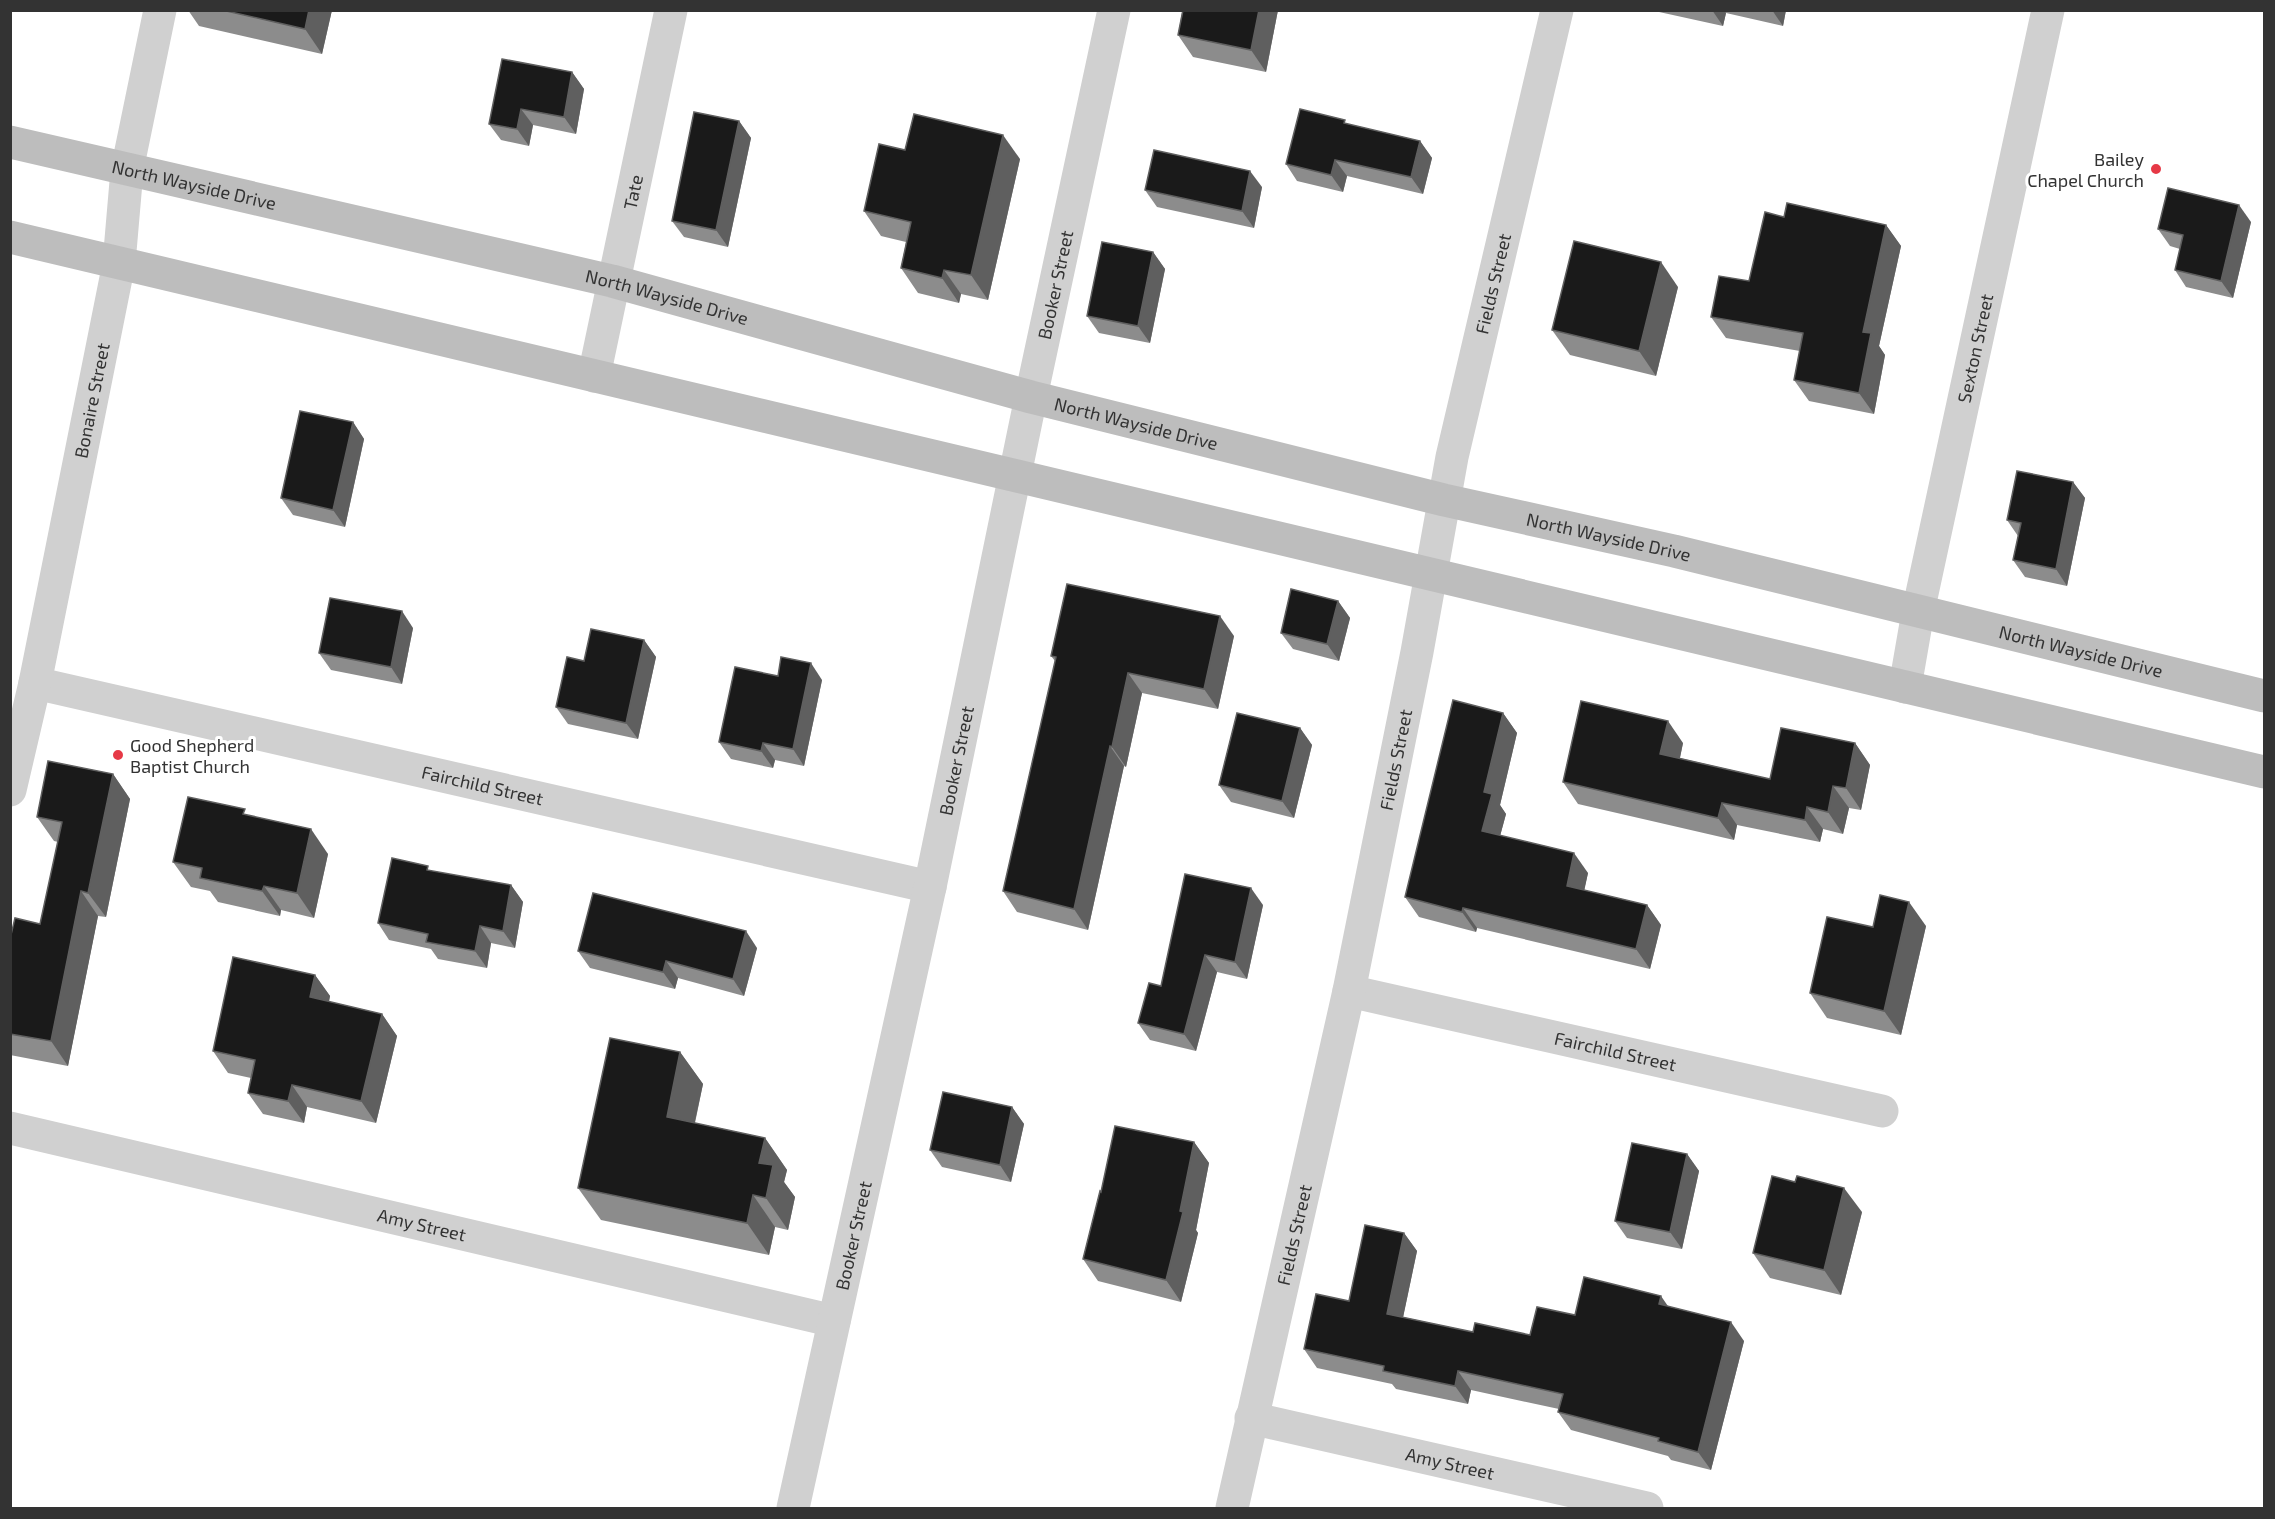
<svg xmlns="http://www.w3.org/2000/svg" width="2275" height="1519" font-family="'Exo 2',sans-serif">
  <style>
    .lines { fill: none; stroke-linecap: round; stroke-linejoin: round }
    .minor { stroke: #d0d0d0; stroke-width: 33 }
    .secondary { stroke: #bdbdbd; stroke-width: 33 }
    .wall { fill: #8c8c8c }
    .shaded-wall { fill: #5f5f5f }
    .building { fill: #1a1a1a; stroke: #5f5f5f; stroke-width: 1.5 }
    .poi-dot { fill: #e63946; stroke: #fff; stroke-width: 2 }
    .labels { text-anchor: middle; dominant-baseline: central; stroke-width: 6; stroke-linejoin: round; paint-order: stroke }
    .poi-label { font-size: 18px; fill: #333; stroke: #fff; text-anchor: end }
    .street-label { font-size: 18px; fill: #333; stroke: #fff }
  </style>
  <rect width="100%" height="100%" fill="#fff"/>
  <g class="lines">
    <!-- minor -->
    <g class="minor">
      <path id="s1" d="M594,376L671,10"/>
      <path id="s2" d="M35,683L930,887"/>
      <path id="s3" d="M1905,687L1918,612L2048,10"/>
      <path id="s4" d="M10,790L35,683L119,263L127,170L160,10"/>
      <path id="s5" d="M1349,991L1882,1111"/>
      <path id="s6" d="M10,1128L834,1321"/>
      <path id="s7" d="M1251,1418L1647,1508"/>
      <path id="s8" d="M793,1508L930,887L1031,397L1114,10"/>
      <path id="s9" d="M1232,1508L1349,991L1417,652L1452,457L1557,10"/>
    </g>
    <!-- secondary -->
    <g class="secondary">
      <path id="s10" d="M10,142L612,281L1031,397L1444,500L1674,551L2264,696"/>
      <path d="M10,237L2264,772"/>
    </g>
  </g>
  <!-- wall -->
  <g class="wall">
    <path d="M188,10H332L322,54L199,26Z"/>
    <path d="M1181,10H1278L1266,72L1193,57L1178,35L1182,12Z"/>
    <path d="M1650,10H1786L1783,26L1726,13L1723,26Z"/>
    <path d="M572,72L584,89L576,134L533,125L529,146L501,140L489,124Z"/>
    <path d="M739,121L751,138L728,247L684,237L672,221Z"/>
    <path d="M1348,124L1420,141L1432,158L1423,194L1347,176L1343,192L1297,181L1286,164Z"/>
    <path d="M905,150L1020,159L988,300L961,294L959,303L918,293L901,268L906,242L881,236L864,211Z"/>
    <path d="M1262,187L1254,228L1157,207L1145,190Z"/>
    <path d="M1784,217L1886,225L1901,246L1879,346L1885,355L1874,414L1809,401L1794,380L1800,351L1726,338L1711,317L1749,281Z"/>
    <path d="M2251,222L2233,298L2186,287L2175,270L2180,249L2170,246L2158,229Z"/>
    <path d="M1153,252L1165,269L1150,343L1099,333L1087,316Z"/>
    <path d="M1678,287L1656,376L1570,355L1552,330Z"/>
    <path d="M353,422L364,439L345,527L293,515L281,498Z"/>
    <path d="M2073,482L2085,498L2067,586L2025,577L2013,560L2018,536L2007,520Z"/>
    <path d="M1338,601L1350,618L1339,661L1293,649L1281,633Z"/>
    <path d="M413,628L402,684L331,670L319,653Z"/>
    <path d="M1234,636L1218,709L1142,693L1126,767L1124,766L1088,930L1017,912L1003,891L1055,661L1051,656Z"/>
    <path d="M644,640L656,657L638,739L568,724L556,707L584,661Z"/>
    <path d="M778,676L822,680L804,766L775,760L773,768L731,759L719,742Z"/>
    <path d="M1503,713L1517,733L1500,805L1506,814L1500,836L1588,873L1584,890L1647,905L1661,925L1650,969L1477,928L1476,932L1419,917L1405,897Z"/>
    <path d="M1300,728L1312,745L1294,818L1231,802L1219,785Z"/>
    <path d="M1683,743L1680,758L1770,779L1855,743L1870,765L1861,810L1849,808L1843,834L1823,829L1820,842L1737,825L1734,840L1578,804L1563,782Z"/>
    <path d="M113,774L130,799L106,917L98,916L68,1066L10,1055V939L40,924L58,842L54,841L37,817Z"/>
    <path d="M249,816L328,854L314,918L281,910L280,916L218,902L210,891L191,887L173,862Z"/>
    <path d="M431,871L511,885L523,902L515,948L491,943L487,968L438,959L431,949L389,940L378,923Z"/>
    <path d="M1263,905L1247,979L1217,972L1196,1051L1150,1040L1138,1023L1161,986Z"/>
    <path d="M1926,926L1901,1035L1827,1018L1810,993L1873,927Z"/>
    <path d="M757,948L744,996L678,978L675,989L590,968L578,951Z"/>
    <path d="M315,975L330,996L329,1002L382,1014L397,1036L376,1123L307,1107L304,1123L263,1114L248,1093L251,1078L228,1073L213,1051Z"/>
    <path d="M680,1052L703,1084L695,1123L765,1138L787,1170L784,1182L795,1197L788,1230L775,1227L769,1255L601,1220L578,1188Z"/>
    <path d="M1012,1107L1024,1124L1011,1182L942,1167L930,1150Z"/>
    <path d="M1194,1142L1209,1163L1196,1230L1198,1233L1181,1302L1098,1281L1083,1259L1101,1192Z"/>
    <path d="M1687,1154L1699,1171L1682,1249L1627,1238L1615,1221Z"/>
    <path d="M1862,1212L1841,1295L1770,1278L1753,1253Z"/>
    <path d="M1404,1233L1417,1251L1403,1317L1473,1332L1530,1335L1575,1315L1668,1306L1744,1341L1711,1470L1671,1460L1668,1456L1571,1430L1558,1412L1559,1409L1471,1390L1468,1404L1396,1389L1392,1384L1317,1368L1304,1349L1349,1301Z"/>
  </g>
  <!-- shaded-wall -->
  <g class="shaded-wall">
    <path d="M309,10H332L322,54L305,29Z"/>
    <path d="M1259,10H1278L1266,72L1251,50Z"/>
    <path d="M1712,10H1724L1726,13L1723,26Z"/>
    <path d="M1772,10H1786L1783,26Z"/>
    <path d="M572,72L584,89L576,134L564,117Z"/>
    <path d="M521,109L533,125L529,146L517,129Z"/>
    <path d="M739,121L751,138L728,247L716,230Z"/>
    <path d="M1003,135L1020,159L988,300L971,275Z"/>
    <path d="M1420,141L1432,158L1423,194L1411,177Z"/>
    <path d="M1335,160L1347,176L1343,192L1331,175Z"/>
    <path d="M1250,171L1262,187L1254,228L1242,211Z"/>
    <path d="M2239,205L2251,222L2233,298L2221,281Z"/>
    <path d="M1886,225L1901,246L1879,346L1885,355L1874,414L1859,393L1863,332Z"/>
    <path d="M1153,252L1165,269L1150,343L1138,326Z"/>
    <path d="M1661,262L1678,287L1656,376L1639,351Z"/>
    <path d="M944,270L961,294L959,303L942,278Z"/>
    <path d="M353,422L364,439L345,527L333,510Z"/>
    <path d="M2073,482L2085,498L2067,586L2056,569Z"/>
    <path d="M1338,601L1350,618L1339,661L1327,644Z"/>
    <path d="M402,611L413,628L402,684L391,667Z"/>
    <path d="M1220,616L1234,636L1218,709L1204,689Z"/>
    <path d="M644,640L656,657L638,739L626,723Z"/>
    <path d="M811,663L822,680L804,766L793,749Z"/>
    <path d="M1128,673L1142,693L1126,767L1112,747Z"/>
    <path d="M1503,713L1517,733L1500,805L1506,814L1496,851L1482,831L1484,792Z"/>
    <path d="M1668,721L1683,743L1676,776L1660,754Z"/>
    <path d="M1300,728L1312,745L1294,818L1282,801Z"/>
    <path d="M763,743L775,760L773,768L761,751Z"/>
    <path d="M1855,743L1870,765L1861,810L1846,788Z"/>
    <path d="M1110,746L1124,766L1088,930L1074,909Z"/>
    <path d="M113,774L130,799L106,917L88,893Z"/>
    <path d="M1833,786L1849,808L1843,834L1828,812Z"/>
    <path d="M1722,803L1737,825L1734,840L1718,818Z"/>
    <path d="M1807,807L1823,829L1820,842L1805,820Z"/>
    <path d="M311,829L328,854L314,918L297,893Z"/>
    <path d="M1574,853L1588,873L1581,906L1567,886Z"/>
    <path d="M511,885L523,902L515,948L503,931Z"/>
    <path d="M264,886L281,910L280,916L262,891Z"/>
    <path d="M1251,888L1263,905L1247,979L1235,962Z"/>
    <path d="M81,891L98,916L68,1066L51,1041Z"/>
    <path d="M1909,902L1926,926L1901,1035L1884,1011Z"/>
    <path d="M1647,905L1661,925L1650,969L1636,949Z"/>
    <path d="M1463,908L1477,928L1476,932L1462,912Z"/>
    <path d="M480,926L491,943L487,968L475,951Z"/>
    <path d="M746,931L757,948L744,996L733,979Z"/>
    <path d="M1205,955L1217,972L1196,1051L1184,1034Z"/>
    <path d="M666,961L678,978L675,989L663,972Z"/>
    <path d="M315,975L330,996L325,1019L310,997Z"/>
    <path d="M382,1014L397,1036L376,1123L361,1101Z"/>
    <path d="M680,1052L703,1084L689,1149L667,1117Z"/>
    <path d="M292,1085L307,1107L304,1123L288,1101Z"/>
    <path d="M1012,1107L1024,1124L1011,1182L1000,1165Z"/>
    <path d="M765,1138L787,1170L784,1182L795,1197L788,1230L766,1198L759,1163Z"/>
    <path d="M1194,1142L1209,1163L1196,1230L1198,1233L1181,1302L1166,1280Z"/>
    <path d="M1687,1154L1699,1171L1682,1249L1670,1232Z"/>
    <path d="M1844,1188L1862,1212L1841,1295L1824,1270Z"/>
    <path d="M753,1195L775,1227L769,1255L747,1223Z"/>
    <path d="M1404,1233L1417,1251L1400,1332L1387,1314Z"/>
    <path d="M1661,1296L1674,1315L1659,1304Z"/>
    <path d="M1731,1322L1744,1341L1711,1470L1698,1452Z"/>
    <path d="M1458,1371L1471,1390L1468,1404L1455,1386Z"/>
  </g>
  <!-- building -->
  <g class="building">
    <path d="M222,10H309L305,29Z"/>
    <path d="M1183,10H1259L1251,50L1178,35Z"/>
    <path d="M502,59L572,72L564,117L521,109L517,129L489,124Z"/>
    <path d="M1300,109L1345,120L1344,123L1420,141L1411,177L1335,160L1331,175L1286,164Z"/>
    <path d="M694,112L739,121L716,230L672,221Z"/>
    <path d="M914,114L1003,135L971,275L944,270L942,278L901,268L911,222L864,211L879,144L905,150Z"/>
    <path d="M1154,150L1250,171L1242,211L1145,190Z"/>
    <path d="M2168,188L2239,205L2221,281L2175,270L2183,235L2158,229Z"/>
    <path d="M1787,203L1886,225L1863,332L1871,333L1859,393L1794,380L1803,333L1711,317L1719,276L1749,281L1765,212L1784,217Z"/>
    <path d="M1574,241L1661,262L1639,351L1552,330Z"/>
    <path d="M1102,242L1153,252L1138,326L1087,316Z"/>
    <path d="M300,411L353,422L333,510L281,498Z"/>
    <path d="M2017,471L2073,482L2056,569L2013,560L2021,523L2007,520Z"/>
    <path d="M1067,584L1220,616L1204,689L1128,673L1112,747L1110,746L1074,909L1003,891L1056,657L1051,656Z"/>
    <path d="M1291,589L1338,601L1327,644L1281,633Z"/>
    <path d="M330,598L402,611L391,667L319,653Z"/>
    <path d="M591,629L644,640L626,723L556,707L567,657L584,661Z"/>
    <path d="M781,657L811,663L793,749L763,743L761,751L719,742L735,667L778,676Z"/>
    <path d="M1453,700L1503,713L1484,792L1492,794L1482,831L1574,853L1567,886L1647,905L1636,949L1463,908L1462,912L1405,897Z"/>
    <path d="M1581,701L1668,721L1660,754L1770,779L1781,728L1855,743L1846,788L1833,786L1828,812L1807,807L1805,820L1722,803L1718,818L1563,782Z"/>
    <path d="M1237,713L1300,728L1282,801L1219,785Z"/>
    <path d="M48,761L113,774L88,893L81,891L51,1041L10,1034V939L15,918L40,924L62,822L37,817Z"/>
    <path d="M188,797L245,809L243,814L311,829L297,893L264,886L262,891L200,878L202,868L173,862Z"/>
    <path d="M392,858L428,866L427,870L511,885L503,931L480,926L475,951L426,942L428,934L378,923Z"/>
    <path d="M1185,874L1251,888L1235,962L1205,955L1184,1034L1138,1023L1149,983L1161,986Z"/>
    <path d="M593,893L746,931L733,979L666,961L663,972L578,951Z"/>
    <path d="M1880,895L1909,902L1884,1011L1810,993L1827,917L1873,927Z"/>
    <path d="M233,957L315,975L310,997L382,1014L361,1101L292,1085L288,1101L248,1093L255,1060L213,1051Z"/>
    <path d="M610,1038L680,1052L667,1117L765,1138L759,1163L773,1165L766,1198L753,1195L747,1223L578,1188Z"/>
    <path d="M943,1092L1012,1107L1000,1165L930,1150Z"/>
    <path d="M1115,1126L1194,1142L1180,1211L1183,1212L1166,1280L1083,1259L1100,1191L1101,1192Z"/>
    <path d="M1632,1143L1687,1154L1670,1232L1615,1221Z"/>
    <path d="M1772,1176L1795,1182L1797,1176L1844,1188L1824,1270L1753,1253Z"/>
    <path d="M1365,1225L1404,1233L1387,1314L1473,1332L1475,1323L1530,1335L1537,1307L1575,1315L1584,1277L1661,1296L1659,1304L1731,1322L1698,1452L1658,1441L1659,1438L1558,1412L1563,1394L1458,1371L1455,1386L1383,1371L1384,1366L1304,1349L1316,1294L1349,1301Z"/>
  </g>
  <!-- markers -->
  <g class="poi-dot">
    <circle cx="2156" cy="169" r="6"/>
    <circle cx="118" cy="755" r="6"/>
  </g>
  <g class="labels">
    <!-- poi labels -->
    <g class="poi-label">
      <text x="2144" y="159">Bailey<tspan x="2144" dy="21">Chapel Church</tspan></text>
      <text x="130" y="745" text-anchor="start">Good Shepherd<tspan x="130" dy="21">Baptist Church</tspan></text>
    </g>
    <!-- street labels -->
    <g class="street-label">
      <text stroke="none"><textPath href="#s10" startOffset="189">North Wayside Drive</textPath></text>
      <text stroke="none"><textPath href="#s1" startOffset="188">Tate</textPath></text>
      <text stroke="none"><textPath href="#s8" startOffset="1251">Booker Street</textPath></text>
      <text stroke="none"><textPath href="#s9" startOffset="1252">Fields Street</textPath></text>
      <text stroke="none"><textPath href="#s10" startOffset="675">North Wayside Drive</textPath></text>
      <text stroke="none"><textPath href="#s3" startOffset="346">Sexton Street</textPath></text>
      <text stroke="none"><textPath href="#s4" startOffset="398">Bonaire Street</textPath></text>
      <text stroke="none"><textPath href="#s10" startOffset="1161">North Wayside Drive</textPath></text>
      <text stroke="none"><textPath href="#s10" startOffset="1647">North Wayside Drive</textPath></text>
      <text stroke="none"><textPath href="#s10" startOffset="2133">North Wayside Drive</textPath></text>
      <text stroke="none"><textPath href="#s8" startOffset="765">Booker Street</textPath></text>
      <text stroke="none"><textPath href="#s9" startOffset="766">Fields Street</textPath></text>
      <text stroke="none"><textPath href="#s2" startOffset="459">Fairchild Street</textPath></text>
      <text stroke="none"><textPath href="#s5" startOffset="273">Fairchild Street</textPath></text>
      <text stroke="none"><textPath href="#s6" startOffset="423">Amy Street</textPath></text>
      <text stroke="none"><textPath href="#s8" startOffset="279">Booker Street</textPath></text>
      <text stroke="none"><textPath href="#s9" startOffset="280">Fields Street</textPath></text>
      <text stroke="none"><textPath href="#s7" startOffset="204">Amy Street</textPath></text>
    </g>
  </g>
  <!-- border -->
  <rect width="2275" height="1519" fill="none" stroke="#333333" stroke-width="24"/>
</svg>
